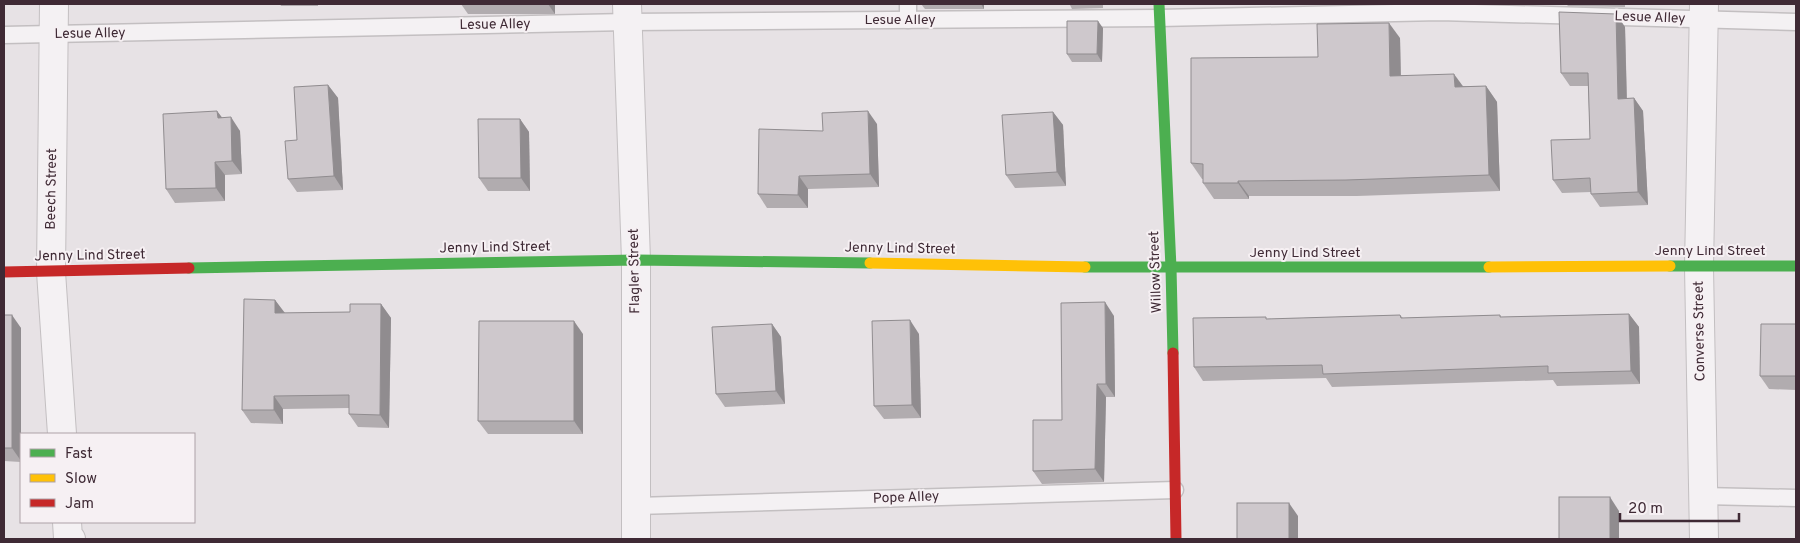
<svg xmlns="http://www.w3.org/2000/svg" width="1800" height="543" font-family="Overpass,sans-serif">
  <style>
    .lines { fill: none; stroke-linecap: round; stroke-linejoin: round }
    .lane-casing { stroke: #c3bfc1; stroke-width: 19 }
    .street-casing { stroke: #c3bfc1; stroke-width: 30 }
    .lane { stroke: #f4f1f3; stroke-width: 16 }
    .street { stroke: #f4f1f3; stroke-width: 28 }
    .fast { stroke: #4caf50; stroke-width: 11 }
    .slow { stroke: #ffc107; stroke-width: 11 }
    .jam { stroke: #c62828; stroke-width: 11 }
    .wall { fill: #b1acaf }
    .shaded-wall { fill: #908c8f }
    .building { fill: #cec8cc; stroke: #908c8f }
    .labels { text-anchor: middle; dominant-baseline: central; stroke-width: 4; stroke-linejoin: round; paint-order: stroke }
    .street-label { font-size: 14px; fill: #3f2a35; stroke: #f6f0f3 }
  </style>
  <rect width="100%" height="100%" fill="#e7e2e5"/>
  <g class="lines">
    <defs>
      <g id="lane">
        <path d="M908,4V20"/>
        <path d="M4,35L627,22L1159,18L1440,12L1796,22"/>
        <path d="M1703,496L1796,498"/>
        <path d="M637,506L1175,490"/>
      </g>
      <g id="street">
        <path d="M54,4L51,272L62,434"/>
        <path d="M627,4L636,260V539"/>
        <path d="M67,522L68,538L71,539"/>
        <path d="M1704,539L1699,267L1704,4"/>
      </g>
    </defs>
    <!-- lane casing -->
    <use href="#lane" class="lane-casing"/>
    <!-- street casing -->
    <use href="#street" class="street-casing"/>
    <!-- lane -->
    <use href="#lane" class="lane"/>
    <!-- street -->
    <use href="#street" class="street"/>
    <!-- fast -->
    <g class="fast">
      <path d="M1159,4L1171,268L1173,353"/>
      <path d="M1670,266H1796"/>
      <path d="M1085,267H1489"/>
      <path d="M189,268L636,260L870,263"/>
    </g>
    <!-- slow -->
    <g class="slow">
      <path d="M870,263L1085,267"/>
      <path d="M1489,267L1670,266"/>
    </g>
    <!-- jam -->
    <g class="jam">
      <path d="M4,272L189,268"/>
      <path d="M1173,353L1176,539"/>
    </g>
  </g>
  <!-- wall -->
  <g class="wall">
    <path d="M280,4H318V6H281Z"/>
    <path d="M461,4H555V14H468Z"/>
    <path d="M921,4H984V9H925Z"/>
    <path d="M990,4H1103V8L1072,9L1070,5Z"/>
    <path d="M1210,4H1303L1212,5Z"/>
    <path d="M1566,4H1625V7L1568,6Z"/>
    <path d="M1616,14L1625,27L1627,98H1634L1643,111L1648,205L1600,207L1591,194V192L1562,193L1553,180L1590,139L1588,86H1570L1561,73Z"/>
    <path d="M1103,28L1102,62H1072L1067,54Z"/>
    <path d="M1400,38L1401,75L1463,86H1486L1497,102L1500,191L1357,196H1249V199H1214L1203,183V179H1202L1191,163L1318,57Z"/>
    <path d="M328,85L338,98L343,190L297,192L288,179L297,140Z"/>
    <path d="M217,111L222,118L240,131L242,174L225,175V201L175,203L166,189Z"/>
    <path d="M1053,112L1063,125L1066,186L1015,188L1006,175Z"/>
    <path d="M520,119L529,132L530,191H488L479,178Z"/>
    <path d="M877,124L879,187L808,189V208H767L758,194Z"/>
    <path d="M275,300L284,313L350,312L381,304L391,318L389,428L358,427L349,414V408L283,409V424L251,423L242,410Z"/>
    <path d="M1629,314L1639,327L1640,384L1557,386L1553,380L1332,387L1326,378L1203,381L1194,367L1267,319L1400,315L1403,318L1500,315L1501,317Z"/>
    <path d="M4,315L21,328V462L4,461Z"/>
    <path d="M1114,316L1115,397H1106L1104,482L1042,484L1033,471L1062,420Z"/>
    <path d="M772,324L781,337L785,404L725,407L716,394Z"/>
    <path d="M1796,324V390L1769,389L1760,376Z"/>
    <path d="M583,334V434H488L478,421Z"/>
    <path d="M919,334L921,418L884,419L874,406Z"/>
  </g>
  <!-- shaded-wall -->
  <g class="shaded-wall">
    <path d="M4,4H5V11L4,9Z"/>
    <path d="M548,4H555V14Z"/>
    <path d="M981,4H984V9Z"/>
    <path d="M1616,14L1625,27L1627,112L1618,99Z"/>
    <path d="M1098,21L1103,28L1102,62L1097,54Z"/>
    <path d="M1389,23L1400,38L1401,91L1390,76Z"/>
    <path d="M1454,74L1465,89L1455,87Z"/>
    <path d="M328,85L338,98L343,190L334,176Z"/>
    <path d="M1486,86L1497,102L1500,191L1489,175Z"/>
    <path d="M1634,98L1643,111L1648,205L1638,192Z"/>
    <path d="M217,111L227,124L218,118Z"/>
    <path d="M868,111L877,124L879,187L870,174Z"/>
    <path d="M1053,112L1063,125L1066,186L1057,172Z"/>
    <path d="M231,117L240,131L242,174L232,161Z"/>
    <path d="M520,119L529,132L530,191L521,178Z"/>
    <path d="M215,162L225,175V201L216,188Z"/>
    <path d="M799,176L808,189V208L798,195Z"/>
    <path d="M1238,181L1249,196V199L1238,183Z"/>
    <path d="M275,300L285,313H275Z"/>
    <path d="M1105,302L1114,316L1115,397L1106,384Z"/>
    <path d="M381,304L391,318L389,428L380,415Z"/>
    <path d="M1629,314L1639,327L1640,384L1631,371Z"/>
    <path d="M12,315L21,328V461L12,448Z"/>
    <path d="M910,320L919,334L921,418L912,405Z"/>
    <path d="M574,321L583,334V434L574,421Z"/>
    <path d="M772,324L781,337L785,404L776,391Z"/>
    <path d="M1097,384L1106,397L1104,482L1095,469Z"/>
    <path d="M274,396L283,409V424L274,410Z"/>
    <path d="M1610,497L1619,511V539H1610Z"/>
    <path d="M1289,503L1298,516V539H1289Z"/>
  </g>
  <!-- building -->
  <g class="building">
    <path d="M1559,12L1616,14L1618,99L1634,98L1638,192L1591,194L1590,178L1553,180L1551,140L1590,139L1588,73H1561Z"/>
    <path d="M1067,21H1098L1097,54H1067Z"/>
    <path d="M1389,23L1390,76L1454,74L1455,87L1486,86L1489,175L1346,180L1238,181V183H1203V164L1191,163V58L1318,57L1317,24Z"/>
    <path d="M328,85L334,176L288,179L285,141L297,140L294,87Z"/>
    <path d="M217,111L218,118L231,117L232,161L215,162L216,188L166,189L163,114Z"/>
    <path d="M868,111L870,174L799,176L798,195L758,194L759,129L823,131L822,113Z"/>
    <path d="M1053,112L1057,172L1006,175L1002,115Z"/>
    <path d="M478,119H520L521,178H479Z"/>
    <path d="M244,299L275,300V313L350,312V304H381L380,415L349,414V395L274,396V410H242Z"/>
    <path d="M1105,302L1106,384H1097L1095,469L1033,471V420H1062L1061,303Z"/>
    <path d="M1629,314L1631,371L1548,373V366L1323,374L1322,365L1194,367L1193,318L1266,317V319L1400,315L1401,318L1500,315V317Z"/>
    <rect x="4" y="315" width="8" height="133"/>
    <path d="M910,320L912,405L874,406L872,321Z"/>
    <path d="M479,321H574V421H478Z"/>
    <path d="M772,324L776,391L716,394L712,327Z"/>
    <path d="M1761,324H1796V376H1760Z"/>
    <rect x="1559" y="497" width="51" height="42"/>
    <rect x="1237" y="503" width="52" height="36"/>
  </g>
  <g class="labels">
    <!-- street labels -->
    <g class="street-label">
      <text transform="translate(1650 18) rotate(2)">Lesue Alley</text>
      <text x="900" y="20">Lesue Alley</text>
      <text transform="translate(495 25) rotate(-1)">Lesue Alley</text>
      <text transform="translate(90 34) rotate(-1)">Lesue Alley</text>
      <text transform="translate(52 189) rotate(-89)">Beech Street</text>
      <text transform="translate(495 248) rotate(-1)">Jenny Lind Street</text>
      <text transform="translate(900 249) rotate(1)">Jenny Lind Street</text>
      <text x="1710" y="251">Jenny Lind Street</text>
      <text x="1305" y="253">Jenny Lind Street</text>
      <text transform="translate(90 256) rotate(-1)">Jenny Lind Street</text>
      <text transform="translate(635 271) rotate(-91)">Flagler Street</text>
      <text transform="translate(1156 272) rotate(-92)">Willow Street</text>
      <text transform="translate(1700 331) rotate(-91)">Converse Street</text>
      <text transform="translate(906 498) rotate(-2)">Pope Alley</text>
    </g>
  </g>
  <!-- border -->
  <rect width="1800" height="543" fill="none" stroke="#3f2a35" stroke-width="10"/>
  <!-- legend -->
  <rect x="20" y="433" width="175" height="90" fill="#f6f0f3" stroke="#ada1a7"/>
  <rect x="30" y="449" width="25" height="8" fill="#4caf50" stroke="#ada1a7"/>
  <text x="65" y="458" font-size="15" fill="#3f2a35">Fast</text>
  <rect x="30" y="474" width="25" height="8" fill="#ffc107" stroke="#ada1a7"/>
  <text x="65" y="483" font-size="15" fill="#3f2a35">Slow</text>
  <rect x="30" y="499" width="25" height="8" fill="#c62828" stroke="#ada1a7"/>
  <text x="65" y="508" font-size="15" fill="#3f2a35">Jam</text>
  <!-- scale -->
  <path d="M1620 513v8h119v-8" fill="none" stroke="#3f2a35" stroke-width="2.5"/>
  <text x="1628" y="513" font-size="15" fill="#3f2a35" stroke="#f6f0f3" stroke-width="4" paint-order="stroke">20 m</text>
</svg>
